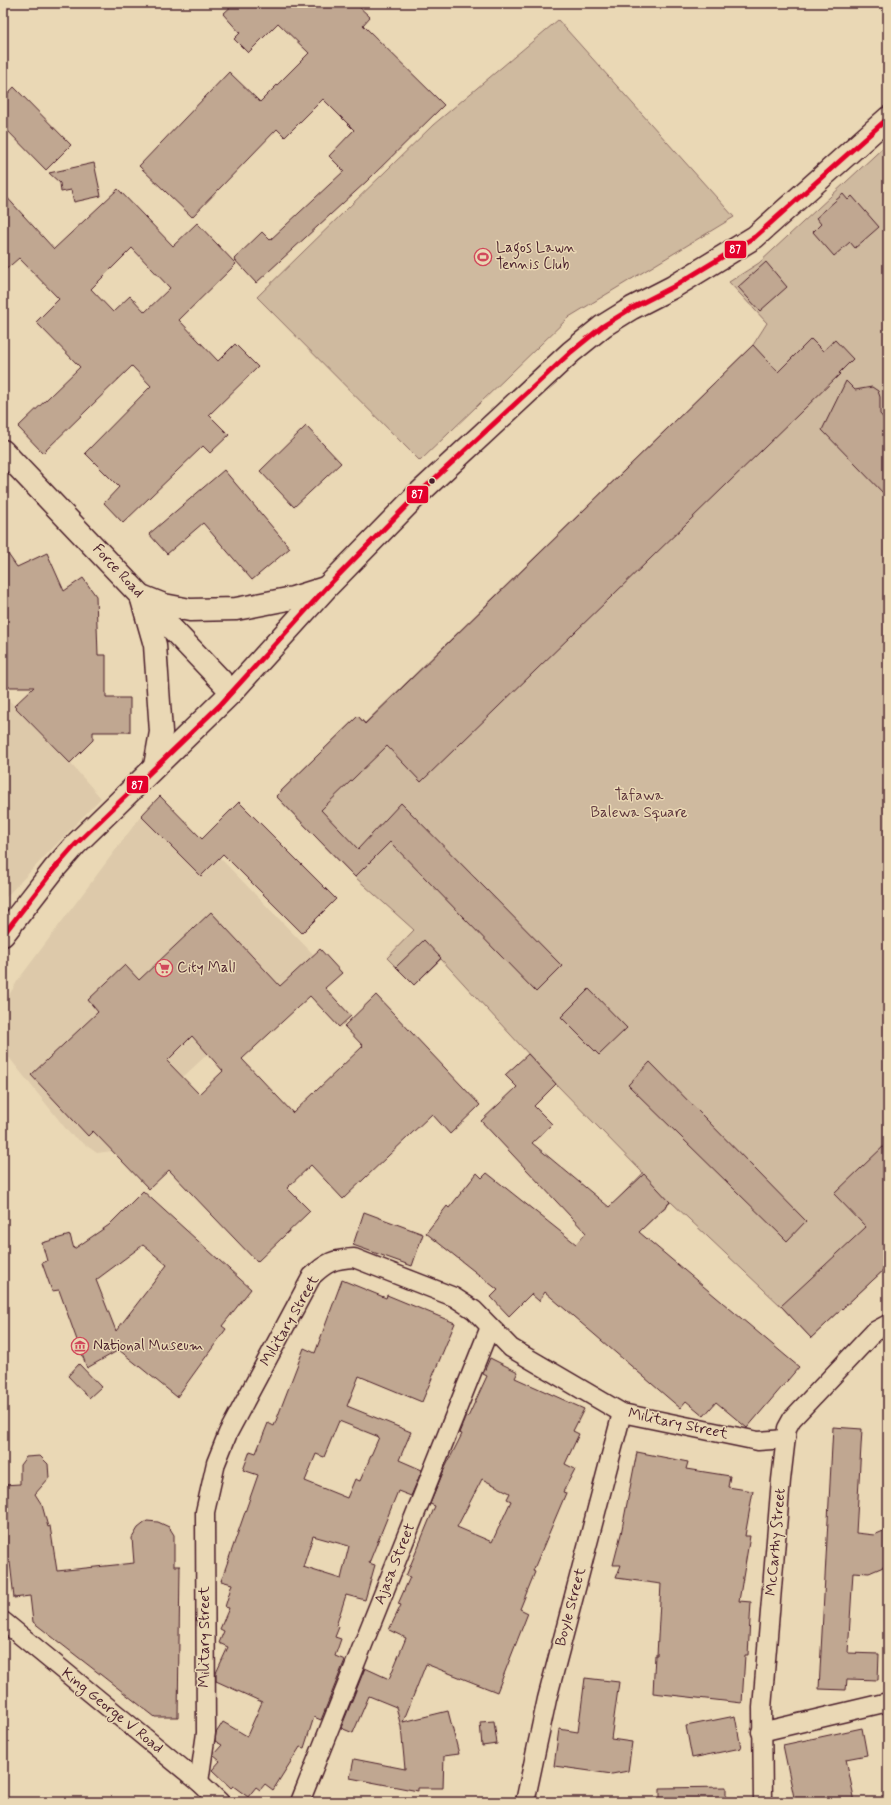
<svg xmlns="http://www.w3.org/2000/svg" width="891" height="1805" font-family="Mynerve,sans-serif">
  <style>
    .built { fill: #ddc9aa }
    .green { fill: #cfba9f; stroke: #8c6c65 }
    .building { fill: #c0a791; stroke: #4a1f2b; fill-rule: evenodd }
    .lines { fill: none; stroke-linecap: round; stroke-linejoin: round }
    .minor-casing { stroke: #4a1f2b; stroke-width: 21 }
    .secondary-casing { stroke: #4a1f2b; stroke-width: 25 }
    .primary-casing { stroke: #4a1f2b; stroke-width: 25 }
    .minor { stroke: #ead8b5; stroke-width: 18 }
    .secondary { stroke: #ead8b5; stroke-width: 22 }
    .primary { stroke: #ead8b5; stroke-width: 22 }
    .bus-1-casing { stroke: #ead8b5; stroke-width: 8 }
    .bus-1 { stroke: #e4002b; stroke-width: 5 }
    .bus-dot { fill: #4a1f2b; stroke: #ead8b5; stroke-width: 1.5 }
    .labels { text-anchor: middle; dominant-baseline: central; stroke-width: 3; stroke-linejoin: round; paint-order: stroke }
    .poi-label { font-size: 15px; fill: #4a1f2b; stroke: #ead8b5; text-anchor: start }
    .street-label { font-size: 15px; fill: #4a1f2b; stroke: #ead8b5 }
    .park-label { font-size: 15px; fill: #5e363c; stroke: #ead8b5 }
    .line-badge { stroke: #ead8b5; stroke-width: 1.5 }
    .badge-label { font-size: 11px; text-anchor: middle; font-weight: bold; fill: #fff }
  </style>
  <rect width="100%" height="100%" fill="#ead8b5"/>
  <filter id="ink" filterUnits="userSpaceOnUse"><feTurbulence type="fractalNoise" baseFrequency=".025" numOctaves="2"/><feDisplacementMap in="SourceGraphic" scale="8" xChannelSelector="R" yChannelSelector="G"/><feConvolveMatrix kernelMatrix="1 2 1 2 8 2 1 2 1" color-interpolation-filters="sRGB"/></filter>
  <g filter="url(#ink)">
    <!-- built -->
    <g class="built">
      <path d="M3,694L70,763L101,798L4,899Z"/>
      <path d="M160,796L314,955L183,1077L167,1061L133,1131L112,1151L97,1153L70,1134L3,1050V1005L18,980L141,816Z"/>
    </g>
    <!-- green -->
    <g class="green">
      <path d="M558,20L734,217L569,317L420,461L257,297L433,125Z"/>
      <path d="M888,143V1266L811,1338L781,1306L671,1202L643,1228L616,1201L643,1173L556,1084L441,959L414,985L387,958L414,930L355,877L276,796L358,716L365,723L753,345L767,323L729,282L759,263Z"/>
    </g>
    <!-- building -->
    <g class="building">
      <path d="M235,3H355L370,17L363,25L444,105L367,181L256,283L234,259L262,232L270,240L344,171L329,156L354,130L323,99L285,137L277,129L192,217L139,166L229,72L260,102L309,53L278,23L248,53L234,39L240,33L223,14Z"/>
      <path d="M14,87L71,145L46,170L3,126V99Z"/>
      <path d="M94,163L101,196L74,202L71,190L61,192L60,183L49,173Z"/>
      <path d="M118,189L173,246L197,223L236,264L179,320L218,361L235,344L258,367L209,415L229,435L210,453L203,446L123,523L104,503L119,487L85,453L151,386L132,366L43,453L18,427L80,367L36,322L59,299L19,258L3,272V193L54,249ZM132,248L170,288L145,312L130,296L113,312L91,289Z"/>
      <path d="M843,194L848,200L852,196L879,227L855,248L850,242L834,256L813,232L821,224L816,218Z"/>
      <path d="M766,262L787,287L760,311L738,287Z"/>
      <path d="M811,339L823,351L835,340L853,359L839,373L840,374L421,782L387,746L321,810L358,849L401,803L562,966L536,992L390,842L355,877L276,796L358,716L365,724L753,345L778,372Z"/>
      <path d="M846,381L855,390L872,387L878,391L880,397V414L888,423V498L822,430Z"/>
      <path d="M306,426L341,463L294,507L260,471Z"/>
      <path d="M224,470L290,548L252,580L203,523L167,554L149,534Z"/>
      <path d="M3,547L17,567L47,553L64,591L83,578L96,596L98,655H106V698H130V732H93V740L70,763L14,706L34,687H7L6,617L3,619Z"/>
      <path d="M160,796L202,839L239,802L336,899L302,933L223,854L201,876L141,816Z"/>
      <path d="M211,912L280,986L320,949L342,973L325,988L351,1016L339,1027L310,996L242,1059L293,1113L363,1046L344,1026L376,995L480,1105L450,1134L432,1114L343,1199L311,1165L287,1188L310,1211L257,1262L169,1170L149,1189L93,1131L88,1136L31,1075L98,1012L88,1000L125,965L139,980ZM192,1036L223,1071L199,1094L167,1061Z"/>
      <path d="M424,940L441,958L414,985L396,967Z"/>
      <path d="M589,989L627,1028L599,1055L561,1017Z"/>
      <path d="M528,1054L556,1084L534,1106L552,1124L532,1143L609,1207L644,1174L670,1202L639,1232L799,1367L747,1428L716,1402L704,1416L686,1401L680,1408L545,1292L539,1301L531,1294L509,1316L491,1297L498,1290L426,1233L447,1206L449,1208L477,1173L482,1178L487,1173L576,1244L586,1233L481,1121L517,1087L505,1075Z"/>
      <path d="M650,1062L806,1221L787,1241L628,1085Z"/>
      <path d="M888,1142V1266L811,1338L781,1306L866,1227L834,1194Z"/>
      <path d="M143,1191L251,1289L222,1326L226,1329L177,1397L119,1350L87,1368L59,1290L52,1291L42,1263L47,1261L42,1243L70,1235L74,1249L109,1225ZM143,1245L167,1265L116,1331L96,1280Z"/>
      <path d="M364,1212L423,1234L412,1266L353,1245Z"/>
      <path d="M342,1280L386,1298L387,1295L455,1323L422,1402L359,1376L347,1406L411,1432L399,1460L422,1470L411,1496L398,1491L369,1563L375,1565L365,1600L346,1595L336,1626L339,1627L335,1637L341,1639L335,1656L345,1660L321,1720L314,1717L304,1748L300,1747L273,1790L265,1784L260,1790L256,1787L248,1797L233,1786L231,1788L212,1770L220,1761L213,1755L222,1745L215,1741L216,1733L223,1722L247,1736L262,1702L216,1681V1673L228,1647L219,1643L224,1631L220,1629L229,1608L225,1607L232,1584L221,1581L258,1475L243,1470L250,1451L256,1453L268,1423L274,1426L304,1348L315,1353ZM339,1421L379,1437L360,1481L355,1479L347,1498L305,1481L316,1454L324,1457ZM313,1536L349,1546L341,1579L303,1567Z"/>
      <path d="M490,1358L518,1372L515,1378L584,1409L573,1431L579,1434L565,1464L575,1469L563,1492L566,1493L533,1571L535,1572L520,1609L528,1613L497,1692L426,1664L403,1722L448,1711L459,1754L444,1756L443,1788H418V1791L350,1778L354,1759L405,1769L401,1727L396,1707L369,1696L353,1733L341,1728L365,1668L389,1679L406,1638L389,1630L401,1605L398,1604L410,1577L406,1576L435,1506L430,1504L444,1470L462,1434L459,1433L466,1416L468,1417L487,1376L483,1374ZM482,1479L510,1493L507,1499L511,1501L492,1542L457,1527Z"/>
      <path d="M79,1364L101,1387L89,1398L68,1376Z"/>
      <path d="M833,1427L862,1429L856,1533L874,1535L888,1529V1565L869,1573L853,1572L848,1653L879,1654L878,1680L847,1679L846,1690L819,1689Z"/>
      <path d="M637,1452L688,1462L686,1469L730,1476L728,1487L753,1491L745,1536H750L739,1601L751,1602L748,1655H745L742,1703L653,1693L655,1655H657L661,1584L616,1578L621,1565H613L621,1534Z"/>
      <path d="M40,1456L48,1464L49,1478L35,1494L42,1505L48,1527L50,1526L57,1571L134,1563L132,1538L138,1528L147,1521L158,1522L169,1527L174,1535V1566H180L178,1717H155L33,1622L30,1596L14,1598L10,1562L3,1564V1485L20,1484V1465L26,1457Z"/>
      <path d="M585,1678L619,1682L611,1739L632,1742L628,1771L612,1774L554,1766L559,1729L578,1732Z"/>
      <path d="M735,1716L741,1748L692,1758L686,1726Z"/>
      <path d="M494,1721L497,1744L482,1746L480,1722Z"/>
      <path d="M862,1728L867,1755L846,1759L855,1802H795L783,1745Z"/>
      <path d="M726,1787V1802H660V1788Z"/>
    </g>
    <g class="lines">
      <defs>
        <g id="minor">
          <path d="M3,1621L199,1782L220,1802"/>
          <path d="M761,1732L888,1702"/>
          <path d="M199,1782L206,1733L205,1512L216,1463L228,1433L312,1276C327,1262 334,1259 354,1258L454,1297L474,1310L511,1348L622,1413L758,1441L786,1439"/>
          <path d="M300,1802L490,1327"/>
          <path d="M525,1802L547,1699L622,1413"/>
          <path d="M763,1802L762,1708L781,1480L787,1428L792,1419L875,1331L888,1324"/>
        </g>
        <g id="secondary">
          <path d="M141,596L155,645L161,732L155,766"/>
          <path d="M3,935L55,868L76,844L232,692"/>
        </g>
        <g id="primary">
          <path d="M3,451L232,692L327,587L417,495L571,352L603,326L632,308L673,287L755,237L888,118"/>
          <path d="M144,597L164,605L190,610L236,609L293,598L325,588"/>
        </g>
      </defs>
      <!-- minor casing -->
      <use href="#minor" class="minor-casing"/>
      <!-- secondary casing -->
      <use href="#secondary" class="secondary-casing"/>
      <!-- primary casing -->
      <use href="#primary" class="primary-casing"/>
      <!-- minor -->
      <use href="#minor" class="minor"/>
      <!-- secondary -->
      <use href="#secondary" class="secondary"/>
      <!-- primary -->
      <use href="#primary" class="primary"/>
      <defs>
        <path id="bus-1" d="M3,935L55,868L76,844L221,704L327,587L417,495L571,352L603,326L632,308L673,287L755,237L888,118"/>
      </defs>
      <!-- bus-1 casing -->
      <use href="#bus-1" class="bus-1-casing"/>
      <!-- bus-1 -->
      <use href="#bus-1" class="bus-1"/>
    </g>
  </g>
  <!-- icons -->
  <defs>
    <symbol id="stadium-ring" viewBox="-11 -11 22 22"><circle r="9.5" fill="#ead8b5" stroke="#d1495b" stroke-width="1.5"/><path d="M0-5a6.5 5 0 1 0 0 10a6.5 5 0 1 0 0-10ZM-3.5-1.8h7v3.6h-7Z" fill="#d1495b"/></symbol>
    <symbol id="supermarket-ring" viewBox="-11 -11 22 22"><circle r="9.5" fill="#ead8b5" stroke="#d1495b" stroke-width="1.5"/><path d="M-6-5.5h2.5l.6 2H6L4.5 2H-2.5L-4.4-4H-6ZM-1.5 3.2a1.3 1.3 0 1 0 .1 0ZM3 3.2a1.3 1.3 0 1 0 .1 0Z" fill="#d1495b"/></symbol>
    <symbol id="museum-ring" viewBox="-11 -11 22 22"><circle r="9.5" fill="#ead8b5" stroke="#d1495b" stroke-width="1.5"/><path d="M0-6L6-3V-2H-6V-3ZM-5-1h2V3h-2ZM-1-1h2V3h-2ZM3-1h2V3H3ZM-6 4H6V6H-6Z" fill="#d1495b"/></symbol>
  </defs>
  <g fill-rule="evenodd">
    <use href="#stadium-ring" x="473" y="247" width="20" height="20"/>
    <use href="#supermarket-ring" x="154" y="958" width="20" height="20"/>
    <use href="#museum-ring" x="70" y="1336" width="20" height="20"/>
  </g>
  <!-- markers -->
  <circle class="bus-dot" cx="432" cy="481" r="3.5"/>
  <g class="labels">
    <!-- poi labels -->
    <g class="poi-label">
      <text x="496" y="248">Lagos Lawn<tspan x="496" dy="17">Tennis Club</tspan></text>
      <text x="177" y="968">City Mall</text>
      <text x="93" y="1346">National Museum</text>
    </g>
    <!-- street labels -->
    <g class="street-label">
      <text transform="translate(118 571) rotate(47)">Force Road</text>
      <text transform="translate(290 1321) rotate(-60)">Military Street</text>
      <text transform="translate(678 1424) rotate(12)">Military Street</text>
      <text transform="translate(776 1542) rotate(-85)">McCarthy Street</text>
      <text transform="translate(395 1564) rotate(-68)">Ajasa Street</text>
      <text transform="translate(571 1607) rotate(-75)">Boyle Street</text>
      <text transform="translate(205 1637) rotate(-90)">Military Street</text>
      <text transform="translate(112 1711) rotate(39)">King George V Road</text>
    </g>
    <!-- park labels -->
    <g class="park-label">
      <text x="639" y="796">Tafawa<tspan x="639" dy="17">Balewa Square</tspan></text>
    </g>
  </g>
  <g class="line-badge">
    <rect x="724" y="240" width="23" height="19" rx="4" fill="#e4002b"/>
    <rect x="406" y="485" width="23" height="19" rx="4" fill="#e4002b"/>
    <rect x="126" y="775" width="23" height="19" rx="4" fill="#e4002b"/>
  </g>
  <g class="badge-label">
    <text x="735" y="253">87</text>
    <text x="417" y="498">87</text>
    <text x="137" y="789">87</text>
  </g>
  <!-- margin -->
  <rect width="891" height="1805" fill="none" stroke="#ead8b5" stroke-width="16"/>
  <rect x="8" y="8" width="875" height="1789" fill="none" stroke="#4a1f2b" stroke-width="1.5" filter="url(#ink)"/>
</svg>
